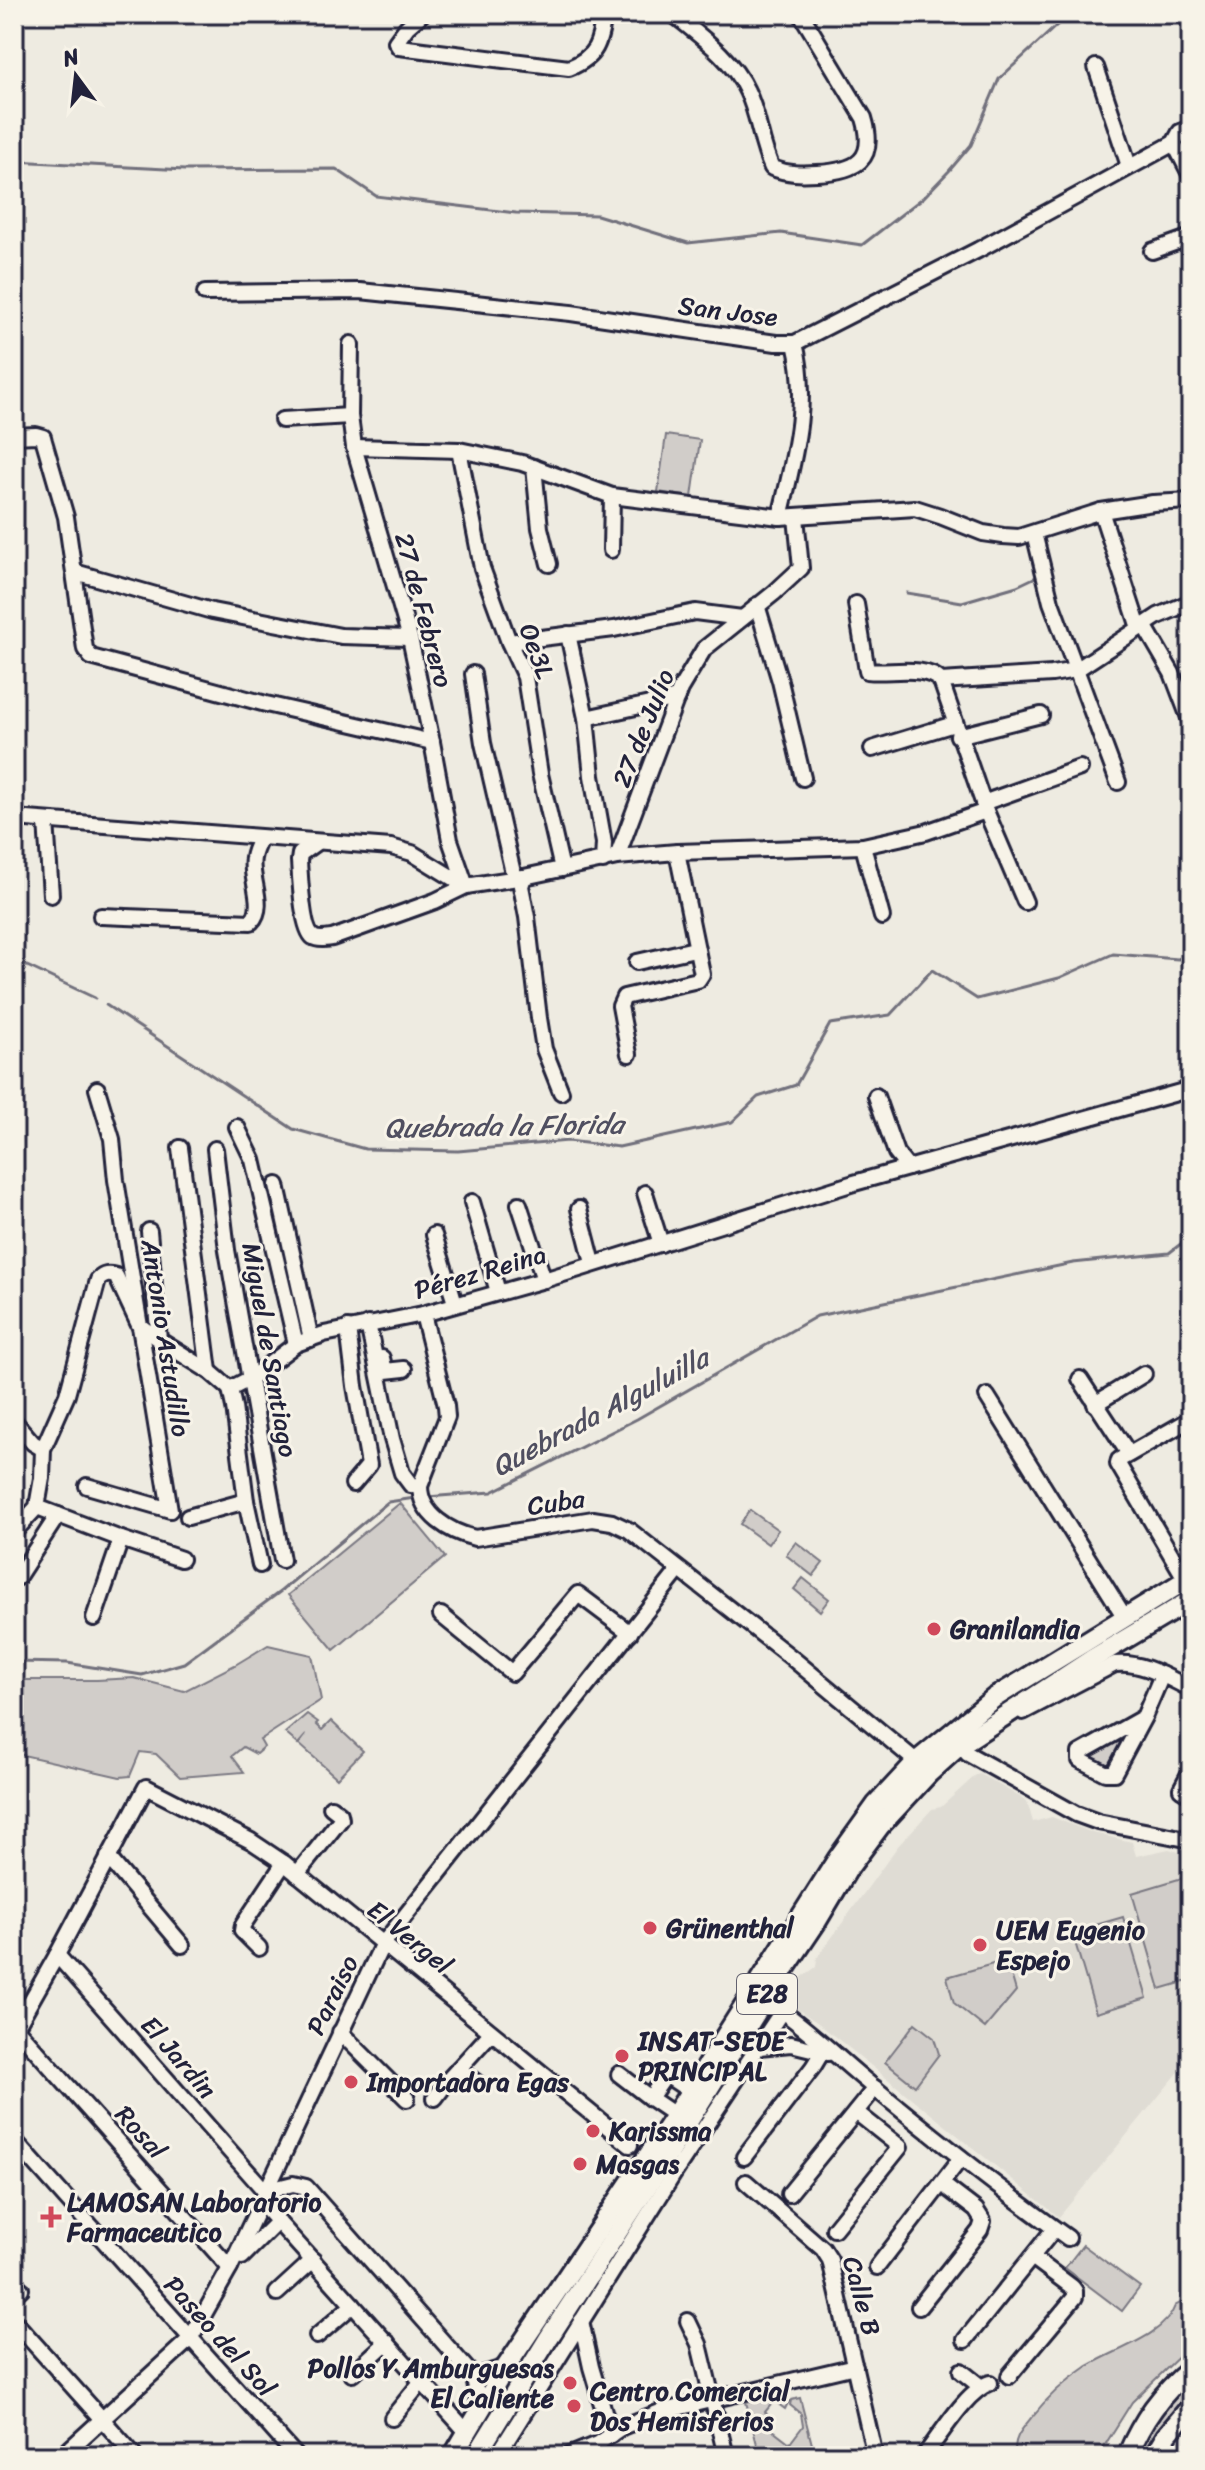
<svg xmlns="http://www.w3.org/2000/svg" width="1205" height="2470" font-family="Sriracha,sans-serif">
  <style>
    .built { fill: #dfdcd4 }
    .green { fill: #d1cdc9; stroke: #7a7882; stroke-width: 2 }
    .lines { fill: none; stroke-linecap: round; stroke-linejoin: round }
    .stream { stroke: #716f7b; stroke-width: 3 }
    .minor-casing { stroke: #22223b; stroke-width: 20 }
    .major-casing { stroke: #22223b; stroke-width: 24 }
    .minor { stroke: #f7f3e8; stroke-width: 14 }
    .major { stroke: #f7f3e8; stroke-width: 18 }
    .poi-dot { fill: #d1495b; stroke: #f7f3e8; stroke-width: 3 }
    .labels { text-anchor: middle; dominant-baseline: central; stroke-width: 6; stroke-linejoin: round; paint-order: stroke }
    .shield { fill: #f7f3e8; stroke: #62616f; stroke-width: 2 }
    .shield-label { font-size: 24px; font-weight: bold; fill: #22223b }
    .street-label { font-size: 26px; fill: #22223b; stroke: #f7f3e8 }
    .poi-label { font-size: 26px; font-weight: bold; fill: #22223b; stroke: #f7f3e8; text-anchor: start }
    .water-label { font-size: 28px; font-style: italic; fill: #504f60; stroke: #f7f3e8 }
  </style>
  <rect width="100%" height="100%" fill="#eeebe1"/>
  <filter id="ink" filterUnits="userSpaceOnUse"><feTurbulence type="fractalNoise" baseFrequency=".0125" numOctaves="2"/><feDisplacementMap in="SourceGraphic" scale="16" xChannelSelector="R" yChannelSelector="G"/><feConvolveMatrix kernelMatrix="1 2 1 2 8 2 1 2 1" color-interpolation-filters="sRGB"/></filter>
  <g filter="url(#ink)">
    <!-- built -->
    <path class="built" d="M980,1774L1027,1801L1033,1822L1052,1817L1093,1833L1132,1842L1136,1856L1169,1849L1191,1856V2057L1059,2217L818,2023L781,1998L787,1984L798,1980L816,1967L817,1958L898,1846L932,1809L941,1807L976,1775Z"/>
    <!-- green -->
    <g class="green">
      <path d="M666,435L700,440L692,497L658,492Z"/>
      <path d="M400,1503L445,1557L334,1650L288,1595Z"/>
      <path d="M750,1510L778,1530L768,1544L740,1524Z"/>
      <path d="M796,1542L823,1563L813,1576L786,1555Z"/>
      <path d="M803,1578L829,1599L820,1611L794,1589Z"/>
      <path d="M268,1645L312,1655L321,1700L260,1740L264,1747L256,1754L243,1747L232,1756L244,1772L180,1777L156,1754L140,1752L130,1776L120,1777L14,1753V1680H97L134,1678L184,1691L235,1665Z"/>
      <path d="M307,1714L318,1722L316,1724L322,1730L331,1721L363,1751L337,1778L299,1744L306,1735L298,1744L285,1733Z"/>
      <path d="M1131,1728L1112,1768L1085,1758Z"/>
      <path d="M1182,1878L1191,1909V1980L1160,1989L1132,1893Z"/>
      <path d="M1123,1917L1147,1998L1096,2013L1072,1932Z"/>
      <path d="M1007,1960L1016,1991L985,2028L954,2003L947,1977Z"/>
      <path d="M915,2023L934,2038L939,2054L915,2086L885,2062Z"/>
      <path d="M1083,2245L1140,2287L1122,2311L1065,2268Z"/>
      <path d="M1191,2291V2345L1132,2402L1098,2456H1016C1012,2440 1021,2430 1031,2418C1046,2399 1065,2381 1085,2368C1112,2350 1164,2337 1175,2306L1182,2302Z"/>
      <path d="M1191,2377V2391L1159,2428L1144,2456H1133L1150,2423Z"/>
      <path d="M778,2394L780,2402L789,2401L785,2409L774,2401L765,2412L769,2416L764,2423L790,2443L803,2426L801,2414L790,2405L791,2400L800,2398L815,2456H760L746,2402Z"/>
    </g>
    <g class="lines">
      <!-- stream -->
      <g class="stream">
        <path d="M14,161L185,170L336,169L376,196L516,213L597,215L688,243L781,233L862,245L924,197L949,171L971,145L999,79L1069,14"/>
        <path d="M907,593L962,602L1017,586L1038,576"/>
        <path d="M14,963L25,965L95,998"/>
        <path d="M106,1005L293,1129L365,1149L458,1151L568,1141L619,1147L732,1122L758,1097L796,1085L830,1024L890,1015L932,970L977,999L1059,978L1113,954L1178,959L1191,954"/>
        <path d="M427,1497L492,1492L637,1419L817,1316L1073,1263L1169,1253L1191,1236"/>
        <path d="M14,1662L67,1663L142,1675L184,1663L281,1591L388,1502L415,1498"/>
      </g>
      <defs>
        <g id="minor">
          <path d="M422,14L407,27L396,42L399,47L569,68C597,57 600,42 604,14"/>
          <path d="M673,14C700,36 732,58 747,91C759,115 760,143 772,168C788,174 801,174 817,173C856,171 877,161 864,118L801,14"/>
          <path d="M1096,67L1129,166"/>
          <path d="M1174,143L1191,176"/>
          <path d="M1152,251L1191,237"/>
          <path d="M205,293L360,291L571,313L776,343H795L978,250L1174,143L1180,132L1191,128"/>
          <path d="M351,344L350,416L354,447L410,638L432,742L450,840L466,886L524,877L617,857L677,852L863,846L926,832L986,811"/>
          <path d="M282,420L350,416"/>
          <path d="M14,436L36,435L43,437L44,441L66,517L85,649L91,657L266,704L432,742"/>
          <path d="M354,447L459,450L522,463L612,496L780,517L915,508L940,516L983,533L1003,536L1019,537L1101,511L1153,503L1191,501"/>
          <path d="M459,450L482,568L509,642L525,677L540,774L562,869"/>
          <path d="M534,467L540,528L549,564"/>
          <path d="M1101,511L1139,628"/>
          <path d="M780,517C794,457 810,404 795,343"/>
          <path d="M1034,533L1051,602L1118,782"/>
          <path d="M611,550L612,496"/>
          <path d="M75,572L212,611L341,636L410,638"/>
          <path d="M856,604L867,671C889,674 925,664 941,681"/>
          <path d="M757,605L780,681L803,778"/>
          <path d="M1144,625L1172,673L1191,723"/>
          <path d="M568,634L586,718L592,776L604,843L603,861"/>
          <path d="M509,642L614,629L695,612L742,618"/>
          <path d="M473,674L483,743L514,877"/>
          <path d="M941,681L1052,674L1076,670L1158,616L1191,602"/>
          <path d="M941,681L986,811L1025,902"/>
          <path d="M586,718L677,698"/>
          <path d="M958,736L1041,715"/>
          <path d="M872,749L954,724"/>
          <path d="M983,803L1080,768"/>
          <path d="M14,818L391,847L412,853L466,886"/>
          <path d="M46,821L51,895"/>
          <path d="M317,842L300,854L299,861C300,875 302,929 313,937C318,940 325,939 332,938L435,901L466,886"/>
          <path d="M863,846L882,917"/>
          <path d="M617,857L680,689L704,649L774,593L801,568L796,517"/>
          <path d="M524,877L521,886L527,917L539,1018L544,1049L561,1092"/>
          <path d="M101,916L251,922C267,906 249,878 253,858C254,851 257,845 260,839"/>
          <path d="M637,962L695,949"/>
          <path d="M629,1054L620,1006L624,997L698,980L702,974L677,852"/>
          <path d="M876,1096L896,1153L908,1168"/>
          <path d="M237,1127L253,1160L296,1344"/>
          <path d="M180,1148L209,1371"/>
          <path d="M215,1149L227,1250L282,1560"/>
          <path d="M277,1185L311,1339"/>
          <path d="M645,1193L661,1244"/>
          <path d="M472,1202L498,1292"/>
          <path d="M519,1204L544,1280"/>
          <path d="M579,1209L593,1263"/>
          <path d="M149,1231L159,1340"/>
          <path d="M434,1235L455,1303"/>
          <path d="M423,1314L446,1406L447,1417L420,1486C420,1515 450,1532 475,1538L593,1519L612,1522L629,1530L792,1658L923,1767"/>
          <path d="M368,1324L392,1439L402,1473L411,1485L420,1486"/>
          <path d="M348,1328L355,1386L369,1465L353,1484"/>
          <path d="M382,1358L385,1371L404,1369"/>
          <path d="M1080,1379L1129,1454"/>
          <path d="M230,1389L234,1407L246,1501L260,1565"/>
          <path d="M987,1396L1124,1616"/>
          <path d="M1095,1404L1144,1374"/>
          <path d="M14,1421L33,1443L43,1449"/>
          <path d="M87,1486L170,1510L116,1180L112,1139L97,1089"/>
          <path d="M37,1507L121,1539L181,1559"/>
          <path d="M188,1517L246,1501"/>
          <path d="M14,1532L37,1507L42,1478L43,1449L67,1395L98,1280C104,1274 108,1274 116,1276L139,1325L159,1340L209,1371L230,1389L251,1378L296,1344L324,1334L423,1314L544,1280L854,1183L1191,1089"/>
          <path d="M17,1578L58,1515"/>
          <path d="M1186,1580L1118,1464L1119,1460L1191,1419"/>
          <path d="M441,1615L512,1673L578,1594L630,1633"/>
          <path d="M94,1618L121,1539"/>
          <path d="M1023,1712L1115,1664C1142,1661 1168,1678 1191,1689"/>
          <path d="M1144,1717L1080,1753V1760L1105,1773H1114L1144,1717L1162,1675"/>
          <path d="M957,1737L960,1745L968,1754L1076,1814L1098,1822L1186,1839L1191,1842"/>
          <path d="M1191,1770L1181,1789L1191,1795"/>
          <path d="M108,1857L182,1945"/>
          <path d="M297,1874L341,1819L340,1814L331,1807"/>
          <path d="M259,1948L242,1931L243,1925L284,1863"/>
          <path d="M57,1955L265,2191L293,2184L306,2187L474,2377L480,2412"/>
          <path d="M782,2011C815,2035 845,2064 877,2090C939,2141 1002,2191 1068,2238"/>
          <path d="M16,2028L230,2268"/>
          <path d="M14,2031L57,1955L146,1787L251,1841L284,1863L630,2145"/>
          <path d="M340,2032L407,2099"/>
          <path d="M759,2047L791,2044L828,2053"/>
          <path d="M458,2069L476,2082"/>
          <path d="M619,2074L650,2098"/>
          <path d="M435,2098L450,2078L491,2033"/>
          <path d="M675,2115L650,2098L666,2075L690,2091"/>
          <path d="M14,2140L296,2456"/>
          <path d="M744,2157L813,2067L822,2052"/>
          <path d="M746,2182L823,2249L830,2260L875,2456"/>
          <path d="M789,2194L875,2088"/>
          <path d="M260,2202L467,2432"/>
          <path d="M834,2229L900,2147L856,2112"/>
          <path d="M242,2257L278,2221"/>
          <path d="M877,2267L961,2158"/>
          <path d="M277,2293L313,2260"/>
          <path d="M14,2295L21,2289"/>
          <path d="M919,2307L980,2230L983,2221L976,2210L942,2184"/>
          <path d="M14,2321L135,2456"/>
          <path d="M581,2321L591,2367L611,2435"/>
          <path d="M688,2321L699,2344L726,2456"/>
          <path d="M317,2336L353,2305"/>
          <path d="M965,2340L1054,2229"/>
          <path d="M961,2371L980,2386"/>
          <path d="M352,2374L387,2342"/>
          <path d="M1009,2376L1075,2297V2291L1072,2287L1032,2257"/>
          <path d="M474,2377L506,2367"/>
          <path d="M392,2418L422,2381"/>
          <path d="M62,2456L190,2339L230,2268L382,1945L679,1570"/>
          <path d="M497,2456L673,2175L782,2011L764,2000"/>
          <path d="M568,2456L597,2444L622,2427L660,2412L855,2366"/>
          <path d="M924,2456C940,2436 967,2390 990,2383"/>
        </g>
        <g id="major">
          <path d="M453,2456L506,2367L672,2120L838,1858L876,1805L917,1761L994,1698L1191,1577"/>
          <path d="M476,2456L548,2339L660,2167L764,2000L817,1921L848,1869L880,1826L929,1773L960,1745L1092,1659L1191,1600"/>
          <path d="M1127,2456C1142,2421 1161,2393 1191,2369"/>
          <path d="M1154,2456L1166,2436L1191,2406"/>
        </g>
      </defs>
      <!-- minor casing -->
      <use href="#minor" class="minor-casing"/>
      <!-- major casing -->
      <use href="#major" class="major-casing"/>
      <!-- minor -->
      <use href="#minor" class="minor"/>
      <!-- major -->
      <use href="#major" class="major"/>
    </g>
  </g>
  <!-- markers -->
  <g class="poi-dot">
    <circle cx="934" cy="1629" r="8"/>
    <circle cx="650" cy="1928" r="8"/>
    <circle cx="980" cy="1945" r="8"/>
    <circle cx="622" cy="2056" r="8"/>
    <circle cx="351" cy="2082" r="8"/>
    <circle cx="593" cy="2131" r="8"/>
    <circle cx="580" cy="2164" r="8"/>
    <path d="M47 2205h8v8h8v8h-8v8h-8v-8h-8v-8h8z"/>
    <circle cx="570" cy="2383" r="8"/>
    <circle cx="574" cy="2406" r="8"/>
  </g>
  <g class="labels">
    <!-- shield labels -->
    <rect class="shield" x="737" y="1974" width="60" height="40" rx="6"/>
    <g class="shield-label">
      <text x="767" y="1994">E28</text>
    </g>
    <!-- street labels -->
    <g class="street-label">
      <text transform="translate(728 311) rotate(7)">San Jose</text>
      <text transform="translate(424 610) rotate(75)">27 de Febrero</text>
      <text transform="translate(537 651) rotate(70)">Oe3L</text>
      <text transform="translate(643 728) rotate(-68)">27 de Julio</text>
      <text transform="translate(480 1272) rotate(-16)">Pérez Reina</text>
      <text transform="translate(166 1338) rotate(81)">Antonio Astudillo</text>
      <text transform="translate(270 1350) rotate(80)">Miguel de Santiago</text>
      <text transform="translate(556 1502) rotate(-8)">Cuba</text>
      <text transform="translate(410 1937) rotate(39)">El Vergel</text>
      <text transform="translate(332 1995) rotate(-64)">Paraiso</text>
      <text transform="translate(179 2057) rotate(49)">El Jardin</text>
      <text transform="translate(141 2132) rotate(48)">Rosal</text>
      <text transform="translate(862 2296) rotate(75)">Calle B</text>
      <text transform="translate(220 2336) rotate(48)">Paseo del Sol</text>
    </g>
    <!-- poi labels -->
    <g class="poi-label">
      <text x="950" y="1629">Granilandia</text>
      <text x="666" y="1928">Grünenthal</text>
      <text x="996" y="1930">UEM Eugenio<tspan x="996" dy="30">Espejo</tspan></text>
      <text x="638" y="2041">INSAT-SEDE<tspan x="638" dy="30">PRINCIPAL</tspan></text>
      <text x="367" y="2082">Importadora Egas</text>
      <text x="609" y="2131">Karissma</text>
      <text x="596" y="2164">Masgas</text>
      <text x="67" y="2202">LAMOSAN Laboratorio<tspan x="67" dy="30">Farmaceutico</tspan></text>
      <text x="554" y="2368" text-anchor="end">Pollos Y Amburguesas<tspan x="554" dy="30">El Caliente</tspan></text>
      <text x="590" y="2391">Centro Comercial<tspan x="590" dy="30">Dos Hemisferios</tspan></text>
    </g>
    <!-- water labels -->
    <g class="water-label">
      <text transform="translate(504 1126) rotate(-1)">Quebrada la Florida</text>
      <text transform="translate(600 1412) rotate(-28)">Quebrada Alguluilla</text>
    </g>
  </g>
  <!-- margin -->
  <rect width="1205" height="2470" fill="none" stroke="#f7f3e8" stroke-width="48"/>
  <rect x="24" y="24" width="1157" height="2422" fill="none" stroke="#22223b" stroke-width="3" filter="url(#ink)"/>
  <!-- north arrow -->
  <g transform="translate(76 76) rotate(345)" stroke="#f7f3e8" stroke-width="6" paint-order="stroke">
  <path d="M0-6L14 30L0 20L-14 30Z" fill="#22223b"/>
  <text y="-12" font-size="22" font-weight="bold" text-anchor="middle" fill="#22223b">N</text>
  </g>
</svg>
